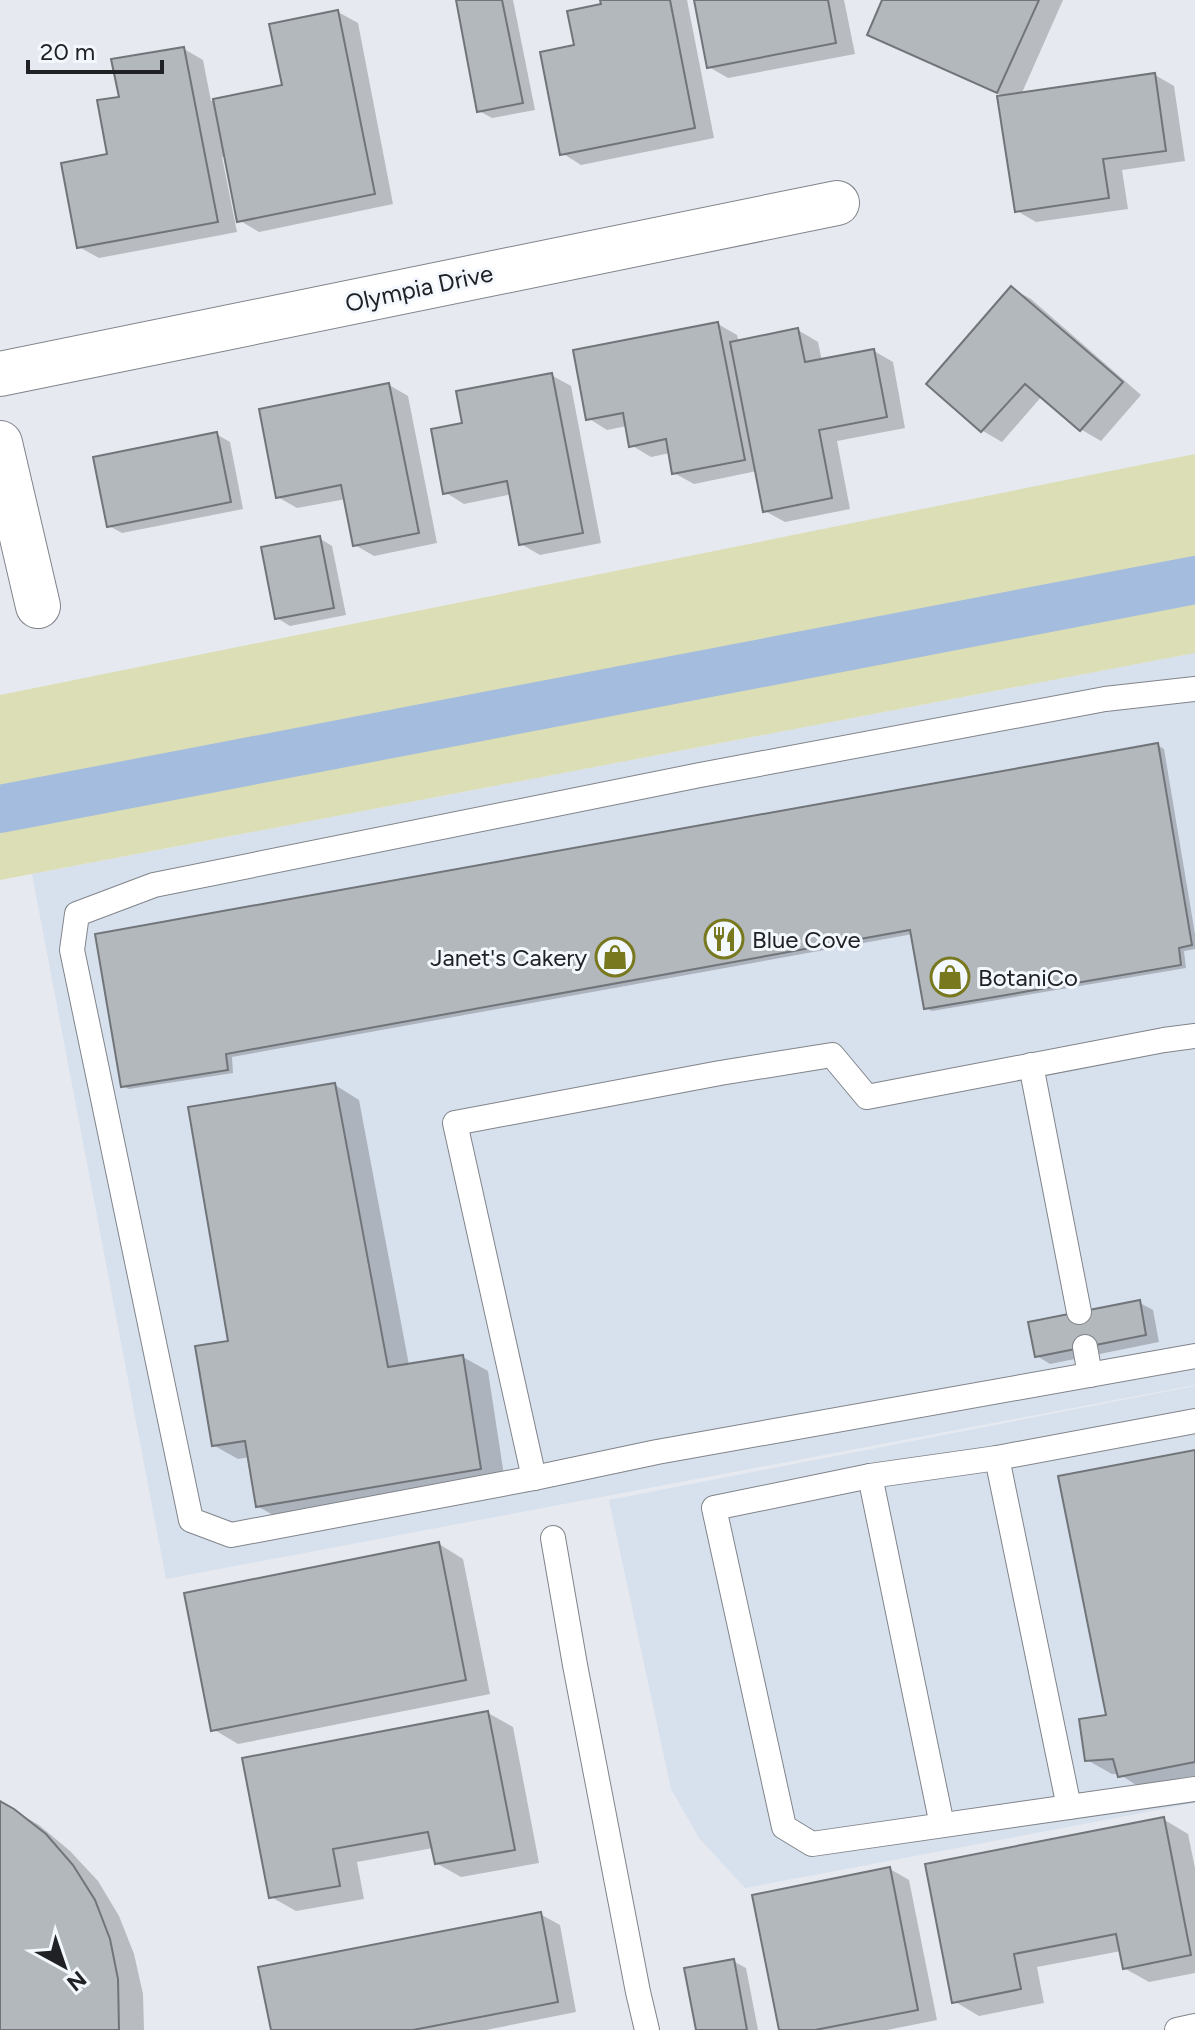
<svg xmlns="http://www.w3.org/2000/svg" width="1195" height="2030" font-family="Figtree,sans-serif">
  <style>
    .built { fill: #d7e0ed }
    .green { fill: #dcdeb6 }
    .shadow { fill: #0003 }
    .lines { fill: none; stroke-linecap: round; stroke-linejoin: round }
    .canal { stroke: #a4bcdd; stroke-width: 48 }
    .building { fill: #b3b8bd; stroke: #71757a; stroke-width: 2 }
    .service-casing { stroke: #80848a; stroke-width: 26 }
    .minor-casing { stroke: #80848a; stroke-width: 46 }
    .service { stroke: #fff; stroke-width: 24 }
    .minor { stroke: #fff; stroke-width: 44 }
    .labels { text-anchor: middle; dominant-baseline: central; stroke-width: 6; stroke-linejoin: round; paint-order: stroke }
    .street-label { font-size: 24px; fill: #202124; stroke: #f3f8fe }
    .poi-label { font-size: 24px; fill: #202124; stroke: #f3f8fe; text-anchor: start }
  </style>
  <rect width="100%" height="100%" fill="#e6eaf0"/>
  <!-- built -->
  <g class="built">
    <path d="M1195,653V1385L166,1579L32,874Z"/>
    <path d="M1195,1386V1803L745,1888L699,1838L671,1789L609,1500Z"/>
  </g>
  <!-- green -->
  <path class="green" d="M1195,454V653L0,880V695Z"/>
  <!-- shadow -->
  <g class="shadow">
    <path d="M458,0H513L535,110L492,118L479,111Z"/>
    <path d="M602,0H687L714,138L581,165L562,153L603,5Z"/>
    <path d="M696,0H844L855,54L728,78L709,67Z"/>
    <path d="M885,0H1063L1021,95L1155,75L1174,86L1185,161L1122,170L1128,209L1036,222L1017,211L1005,97L889,45L869,34Z"/>
    <path d="M338,12L358,23L393,204L259,232L239,220L226,156L222,157L237,232L99,258L79,247L109,155L121,98L184,49L203,60L211,101L284,86Z"/>
    <path d="M1011,288L1031,299L1141,395L1101,441L1082,430L1042,396L1002,442L983,431L929,384Z"/>
    <path d="M718,324L737,335L739,342L798,330L818,342L822,361L874,351L893,362L905,428L837,441L850,509L785,522L765,511L757,471L694,484L674,473L670,453L651,457L631,445L627,426L607,430L588,418Z"/>
    <path d="M551,375L571,386L601,543L540,555L521,544L512,494L464,504L445,492L464,425Z"/>
    <path d="M389,385L408,396L437,543L374,556L355,545L346,499L297,508L278,497Z"/>
    <path d="M216,434L230,442L243,509L122,533L109,526Z"/>
    <path d="M319,538L332,546L346,615L290,626L277,618Z"/>
    <path d="M1157,745L1164,749L1195,934V949L1184,951L1186,968L932,1011L926,1008L913,934L232,1057L233,1073L129,1089L123,1086Z"/>
    <path d="M335,1085L359,1100L409,1365L463,1357L488,1371L505,1482L282,1520L257,1506L250,1457L238,1459L213,1445L230,1343Z"/>
    <path d="M1140,1303L1153,1310L1159,1342L1050,1364L1037,1356Z"/>
    <path d="M1195,1452V1780L1144,1790L1119,1774H1112L1087,1760L1108,1716Z"/>
    <path d="M439,1544L463,1559L490,1694L238,1744L213,1729Z"/>
    <path d="M488,1713L513,1727L539,1863L461,1877L436,1863L433,1848L357,1862L364,1899L296,1911L271,1897Z"/>
    <path d="M0,1803L39,1825L70,1851L98,1881L119,1916L134,1954L143,1994L144,2030H0Z"/>
    <path d="M1163,1819L1188,1834L1195,1868V1973L1149,1982L1124,1968L1121,1951L1037,1967L1044,2003L979,2016L954,2001Z"/>
    <path d="M890,1869L909,1880L937,2020L887,2030H781Z"/>
    <path d="M540,1914L560,1925L576,2012L486,2030H273Z"/>
    <path d="M733,1961L746,1968L758,2030H698Z"/>
  </g>
  <g class="lines">
    <!-- canal -->
    <path class="canal" d="M0,809L1195,580"/>
  </g>
  <!-- building -->
  <g class="building">
    <path d="M456,0H502L523,103L477,112Z"/>
    <path d="M600,0H670L695,128L560,155L540,52L574,45L567,11L601,4Z"/>
    <path d="M694,0H828L836,43L707,68Z"/>
    <path d="M882,0H1039L997,93L867,35Z"/>
    <path d="M338,10L375,194L237,222L213,99L282,85L269,24Z"/>
    <path d="M184,47L218,222L77,248L61,163L107,154L97,100L119,97L111,59Z"/>
    <path d="M1155,73L1166,151L1103,159L1109,198L1015,212L997,96Z"/>
    <path d="M1011,286L1123,382L1080,431L1025,384L981,432L926,384Z"/>
    <path d="M718,322L745,460L672,474L666,439L629,447L623,413L586,420L573,350Z"/>
    <path d="M798,328L805,362L874,349L887,417L819,430L832,498L763,512L730,342Z"/>
    <path d="M552,373L583,533L519,545L507,481L443,494L431,429L462,423L456,391Z"/>
    <path d="M389,383L419,533L353,546L341,485L276,498L259,409Z"/>
    <path d="M217,432L231,502L107,527L93,457Z"/>
    <path d="M320,536L334,608L275,619L261,547Z"/>
    <path d="M1158,743L1192,945L1179,948L1181,965L924,1009L910,930L226,1054L228,1070L121,1087L95,934Z"/>
    <path d="M335,1083L388,1367L463,1355L481,1469L256,1507L245,1441L212,1446L195,1346L228,1341L188,1107Z"/>
    <path d="M1140,1300L1146,1335L1035,1357L1028,1322Z"/>
    <path d="M1195,1450V1762L1118,1777L1113,1759L1085,1761L1079,1719L1106,1715L1058,1476Z"/>
    <path d="M439,1542L466,1680L211,1731L184,1593Z"/>
    <path d="M488,1711L515,1850L435,1864L428,1832L333,1849L340,1886L269,1898L242,1758Z"/>
    <path d="M0,1801L14,1809L46,1834L73,1865L95,1900L110,1939L118,1979L119,2030H0Z"/>
    <path d="M1164,1817L1191,1955L1123,1969L1116,1934L1014,1954L1021,1989L952,2003L925,1864Z"/>
    <path d="M890,1867L918,2010L815,2030H779L752,1895Z"/>
    <path d="M541,1912L558,2002L413,2030H271L258,1967Z"/>
    <path d="M734,1959L747,2030H696L684,1968Z"/>
  </g>
  <g class="lines">
    <defs>
      <g id="service">
        <path d="M1195,689L1105,699L700,775L154,885L77,914L72,950L191,1520L231,1535L534,1478L657,1452L1195,1356"/>
        <path d="M1031,1065L1079,1312"/>
        <path d="M1085,1347L1090,1375"/>
        <path d="M997,1458L1069,1807"/>
        <path d="M870,1476L714,1508L784,1827L812,1844L1195,1789"/>
        <path d="M534,1478L455,1123L720,1073L832,1055L867,1097L1164,1040L1195,1036"/>
        <path d="M553,1538L575,1665L638,1992L647,2030"/>
        <path d="M942,1825L870,1476L997,1458L1195,1421"/>
        <path d="M1177,2030L1195,2026"/>
      </g>
      <g id="minor">
        <path d="M0,374L837,203"/>
        <path d="M0,443L38,606"/>
      </g>
    </defs>
    <!-- service casing -->
    <use href="#service" class="service-casing"/>
    <!-- minor casing -->
    <use href="#minor" class="minor-casing"/>
    <!-- service -->
    <use href="#service" class="service"/>
    <!-- minor -->
    <use href="#minor" class="minor"/>
  </g>
  <!-- icons -->
  <defs>
    <symbol id="restaurant-ring" viewBox="-11 -11 22 22"><circle r="9.5" fill="#f3f8fe" stroke="#78781f" stroke-width="1.5"/><path d="M-5-6h1v4h1v-4h1v4h1v-4h1v5L-1.5 .5V6h-2V.5L-5-1ZM5-6V6H3V1.5H1.5Q1.5-4 5-6Z" fill="#78781f"/></symbol>
    <symbol id="shop-ring" viewBox="-11 -11 22 22"><circle r="9.5" fill="#f3f8fe" stroke="#78781f" stroke-width="1.5"/><path d="M-5-2.5h2.3a2.7 3.5 0 0 1 5.4 0H5L5.5 6h-11ZM-1.5-2.5h3a1.5 2.3 0 0 0-3 0Z" fill="#78781f"/></symbol>
  </defs>
  <g fill-rule="evenodd">
    <use href="#restaurant-ring" x="702" y="917" width="44" height="44"/>
    <use href="#shop-ring" x="593" y="935" width="44" height="44"/>
    <use href="#shop-ring" x="928" y="955" width="44" height="44"/>
  </g>
  <g class="labels">
    <!-- street labels -->
    <g class="street-label">
      <text transform="translate(419 288) rotate(-12)">Olympia Drive</text>
    </g>
    <!-- poi labels -->
    <g class="poi-label">
      <text x="752" y="939">Blue Cove</text>
      <text x="587" y="957" text-anchor="end">Janet's Cakery</text>
      <text x="978" y="977">BotaniCo</text>
    </g>
  </g>
  <!-- north arrow -->
  <g transform="translate(64 1966) rotate(140)" stroke="#f3f8fe" stroke-width="6" paint-order="stroke">
  <path d="M0-6L14 30L0 20L-14 30Z" fill="#202124"/>
  <text y="-12" font-size="22" font-weight="bold" text-anchor="middle" fill="#202124">N</text>
  </g>
  <!-- scale -->
  <path d="M28 60v12h134v-12" fill="none" stroke="#202124" stroke-width="4"/>
  <text x="40" y="60" font-size="24" fill="#202124" stroke="#f3f8fe" stroke-width="6" paint-order="stroke">20 m</text>
</svg>
